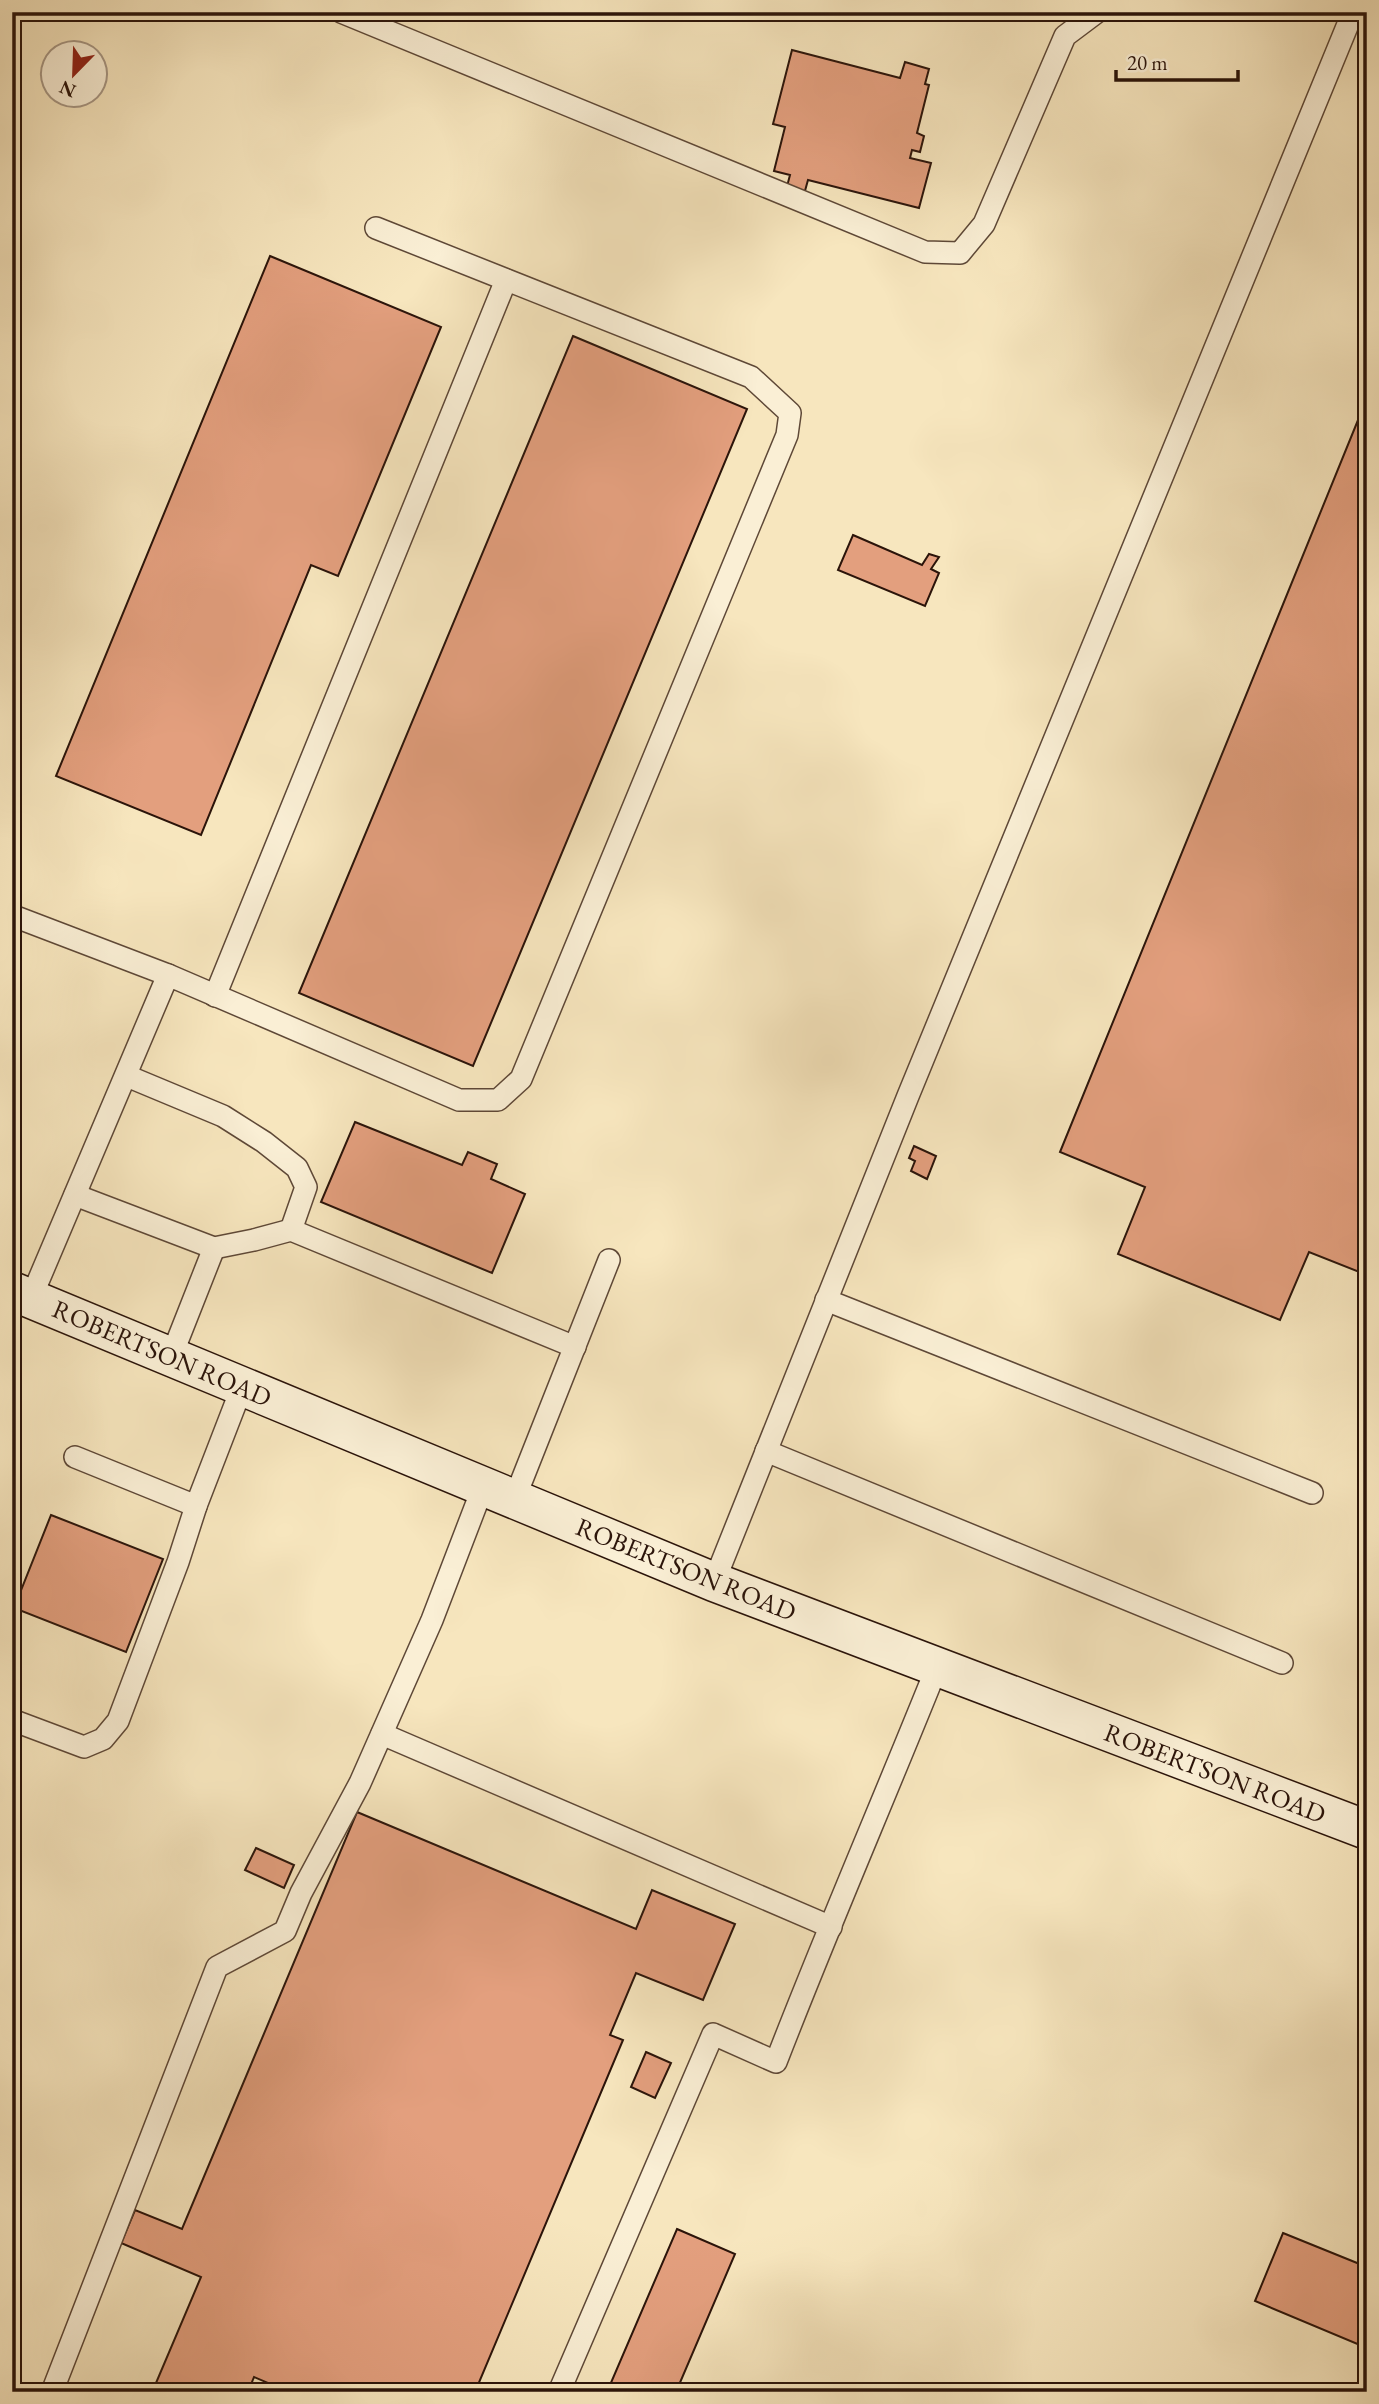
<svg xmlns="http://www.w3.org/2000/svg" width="1379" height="2404" font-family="'EB Garamond',serif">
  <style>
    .building { fill: #e39f7e; stroke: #2b140a; stroke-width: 2 }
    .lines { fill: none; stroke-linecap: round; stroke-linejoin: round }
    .lane-casing { stroke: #5e4837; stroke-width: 24 }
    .secondary-casing { stroke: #2b140a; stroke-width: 41 }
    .lane { stroke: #faefd5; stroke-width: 21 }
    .secondary { stroke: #faefd5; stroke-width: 38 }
    .labels { text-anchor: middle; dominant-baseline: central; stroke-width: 7; stroke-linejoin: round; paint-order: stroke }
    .street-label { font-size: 26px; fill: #2b140a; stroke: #faefd5 }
  </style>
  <rect width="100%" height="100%" fill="#f7e6be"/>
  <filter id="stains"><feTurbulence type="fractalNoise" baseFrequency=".00286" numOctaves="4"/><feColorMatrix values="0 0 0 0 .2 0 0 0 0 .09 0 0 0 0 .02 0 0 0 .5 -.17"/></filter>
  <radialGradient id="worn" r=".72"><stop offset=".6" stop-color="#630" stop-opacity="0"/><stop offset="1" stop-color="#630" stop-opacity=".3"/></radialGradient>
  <!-- building -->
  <g class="building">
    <path d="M792,50L900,78L905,62L929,69L925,84L929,85L917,133L924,136L920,152L912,150L910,158L931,163L919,208L808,180L803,198L785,194L790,175L774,171L785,127L773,124Z"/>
    <path d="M270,256L441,327L338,576L311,565L201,835L56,776Z"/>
    <path d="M573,336L747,409L473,1066L299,993Z"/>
    <path d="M1367,398V1275L1309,1252L1280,1320L1118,1254L1145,1187L1060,1152Z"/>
    <path d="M853,535L922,565L929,554L939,557L931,569L939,573L925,606L838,570Z"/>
    <path d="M355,1122L462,1165L468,1152L497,1164L491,1179L525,1194L492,1273L321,1202Z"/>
    <path d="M914,1146L936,1156L927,1179L911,1171L915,1161L909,1158Z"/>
    <path d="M51,1515L163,1559L126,1652L14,1608Z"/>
    <path d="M357,1812L636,1929L652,1890L735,1924L703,2000L636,1973L610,2035L623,2040L475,2392H289L254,2377L248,2392H157L153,2390L201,2277L121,2243L135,2210L182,2229Z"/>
    <path d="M256,1848L294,1865L284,1888L245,1870Z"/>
    <path d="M646,2052L671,2063L655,2098L631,2087Z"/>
    <path d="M677,2229L735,2254L676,2392H607Z"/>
    <path d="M1283,2233L1367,2267V2348L1255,2301Z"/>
  </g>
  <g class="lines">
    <defs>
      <g id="lane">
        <path d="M341,12L925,252L960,253L984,224L1065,36L1097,12"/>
        <path d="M16,917L168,975"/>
        <path d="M215,996L506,280"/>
        <path d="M127,1076L223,1116L264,1142L297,1168L306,1187L291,1230"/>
        <path d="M75,1195L214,1248L254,1240L291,1230L575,1347"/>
        <path d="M31,1298L168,975L459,1100H498L521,1079L787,435L790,413L751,377L376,228"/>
        <path d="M826,1300L1312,1493"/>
        <path d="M171,1357L214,1248"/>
        <path d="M766,1451L1282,1663"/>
        <path d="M75,1457L196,1506L242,1387"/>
        <path d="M514,1500L609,1260"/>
        <path d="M714,1582L908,1096L1353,12"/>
        <path d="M12,1720L84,1747L103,1739L118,1721L178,1562L196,1506"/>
        <path d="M382,1734L831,1927"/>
        <path d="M52,2392L217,1967L285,1931L301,1893L360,1783L432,1620L483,1487"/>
        <path d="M559,2392L713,2034L776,2062C827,1930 884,1799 937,1667"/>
      </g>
      <path id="secondary" d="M12,1291L714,1582L1367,1830"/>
    </defs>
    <!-- lane casing -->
    <use href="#lane" class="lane-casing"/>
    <!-- secondary casing -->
    <use href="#secondary" class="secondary-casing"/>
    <!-- lane -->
    <use href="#lane" class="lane"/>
    <!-- secondary -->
    <use href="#secondary" class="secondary"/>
  </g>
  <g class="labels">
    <!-- street labels -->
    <g class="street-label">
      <text transform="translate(162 1353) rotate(23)">ROBERTSON ROAD</text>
      <text transform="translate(686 1569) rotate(22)">ROBERTSON ROAD</text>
      <text transform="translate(1215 1773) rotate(21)">ROBERTSON ROAD</text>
    </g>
  </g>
  <!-- margin -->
  <rect width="1379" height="2404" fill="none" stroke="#f7e6be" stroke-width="42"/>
  <rect x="14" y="14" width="1351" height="2376" fill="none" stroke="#2b140a" stroke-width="3.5"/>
  <rect x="21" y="21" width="1337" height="2362" fill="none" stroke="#2b140a" stroke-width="2"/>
  <!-- north arrow -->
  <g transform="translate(74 74) rotate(203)"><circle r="33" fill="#faefd5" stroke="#a79784" stroke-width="2"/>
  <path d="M0-5L12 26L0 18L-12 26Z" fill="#8f2418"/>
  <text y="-10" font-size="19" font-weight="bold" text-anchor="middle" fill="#2b140a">N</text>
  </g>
  <!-- scale -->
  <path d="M1116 70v10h122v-10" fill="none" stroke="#2b140a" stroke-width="3.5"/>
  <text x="1127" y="70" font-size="21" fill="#2b140a" stroke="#faefd5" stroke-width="5" paint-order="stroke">20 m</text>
  <rect width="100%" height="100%" filter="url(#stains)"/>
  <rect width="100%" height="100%" fill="url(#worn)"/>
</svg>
